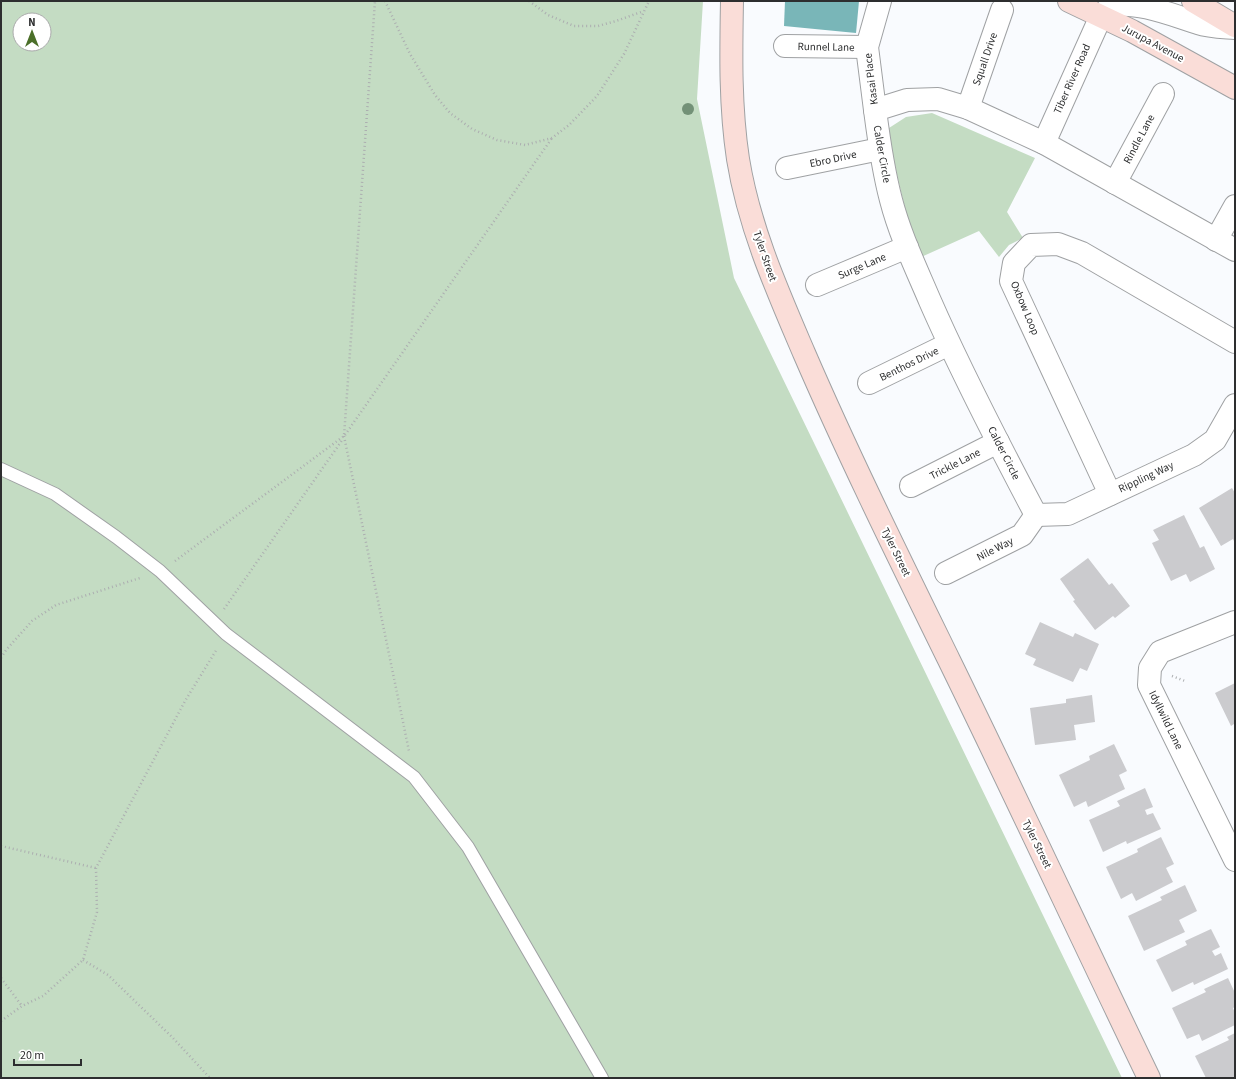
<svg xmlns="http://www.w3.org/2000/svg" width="1236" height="1079" font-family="'Source Sans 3',sans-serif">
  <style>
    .green { fill: #c4dcc3; fill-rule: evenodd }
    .water { fill: #79b6b8 }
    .building { fill: #cbcbce }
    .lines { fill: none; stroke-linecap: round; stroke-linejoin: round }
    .service-casing { stroke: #9fa1a3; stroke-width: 14 }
    .minor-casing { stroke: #9fa1a3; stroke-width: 24 }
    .tertiary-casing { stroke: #9fa1a3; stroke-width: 24 }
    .secondary-casing { stroke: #9fa1a3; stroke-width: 24 }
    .path { stroke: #acaeb0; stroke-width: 2.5; stroke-dasharray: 1 3; stroke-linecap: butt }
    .service { stroke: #fff; stroke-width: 12 }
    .minor { stroke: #fff; stroke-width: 22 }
    .tertiary { stroke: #fff; stroke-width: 22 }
    .secondary { stroke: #faddd8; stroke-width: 22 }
    .tree { fill: #739177 }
    .labels { text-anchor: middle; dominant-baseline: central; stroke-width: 4; stroke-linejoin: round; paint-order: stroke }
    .street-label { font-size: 11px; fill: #2d2e2f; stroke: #fff }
  </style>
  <rect width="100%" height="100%" fill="#f9fbfe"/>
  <!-- green -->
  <g class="green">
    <path d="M1,1H703L697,99L734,278L1122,1078H1ZM20,20H44V44H20Z"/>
    <path d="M932,113L1035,158L1007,212L1023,238L1009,245L999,257L979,231L919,258C907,215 894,172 889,128L906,117Z"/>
  </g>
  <!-- water -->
  <path class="water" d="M785,1H859L856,33L784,26Z"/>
  <!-- building -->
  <g class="building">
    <path d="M1232,488L1235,493V543L1233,539L1221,546L1199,508Z"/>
    <path d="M1184,515L1200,548L1204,546L1215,569L1190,582L1186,574L1171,581L1152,543L1159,540L1153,530Z"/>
    <path d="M1088,558L1109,585L1112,583L1130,606L1115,618L1113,616L1095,630L1073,601L1075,600L1060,579Z"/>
    <path d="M1040,622L1073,637L1075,633L1099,644L1087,671L1080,668L1073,682L1033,665L1036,659L1025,654Z"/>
    <path d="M1235,683V728L1234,724L1231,726L1215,693Z"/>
    <path d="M1092,695L1095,722L1074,725L1076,740L1035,745L1030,708L1066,703V699Z"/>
    <path d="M1114,744L1127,771L1119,775L1125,789L1088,807L1086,801L1074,807L1059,775L1090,760L1089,756Z"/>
    <path d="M1145,788L1153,807L1145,810L1147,815L1153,813L1161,829L1127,844L1126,841L1103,852L1089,820L1120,806L1117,801Z"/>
    <path d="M1161,837L1174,864L1166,868L1173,882L1136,901L1132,893L1121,899L1106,867L1138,852L1137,849Z"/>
    <path d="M1185,885L1197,911L1179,920L1185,932L1144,951L1128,916L1162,900L1160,897Z"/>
    <path d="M1211,929L1220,947L1212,951L1215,956L1221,953L1228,969L1194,985L1193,982L1172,992L1156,960L1187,945L1185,941Z"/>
    <path d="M1228,978L1235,993V1007L1233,1008L1235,1013V1025L1202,1041L1199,1034L1187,1039L1172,1008L1206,992L1204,989Z"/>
    <path d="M1235,1033V1078H1206L1195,1056L1229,1040L1227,1037Z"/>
  </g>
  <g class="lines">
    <defs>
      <path id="service" d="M1,469L55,494L116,537L160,571L226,634L414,777L468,847L602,1078"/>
      <g id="minor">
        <path d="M785,46L867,47"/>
        <path d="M968,108L1002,10"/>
        <path d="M875,110L867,47L880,1"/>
        <path d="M1044,143L1101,16"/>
        <path d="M787,168L880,149"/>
        <path d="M1115,183L1163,94"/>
        <path d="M1216,240L1235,206"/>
        <path d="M817,285L907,247"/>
        <path d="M869,383L949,344"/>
        <path d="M911,486L998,442"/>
        <path d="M1110,494L1011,281L1014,263L1031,245L1058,244L1082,253L1235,342"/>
        <path d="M1036,515C999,445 962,374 930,301C916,268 900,235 891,200C883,170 879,141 875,110L907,100L938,99L968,108L1044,143L1235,250"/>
        <path d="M1036,515L1068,514L1194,455L1215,440L1235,405"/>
        <path d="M946,573L1022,535L1036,515"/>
        <path d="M1235,622L1160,652L1150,668L1149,685L1235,860"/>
      </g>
      <path id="tertiary" d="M1101,16C1104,13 1108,8 1112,6C1136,0 1175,16 1198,23C1210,27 1223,27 1235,28"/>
      <g id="secondary">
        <path d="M732,1C731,54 730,106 738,159C749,227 777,290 804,353C849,457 899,558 949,660C1017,799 1082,939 1149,1078"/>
        <path d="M1069,1L1132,31L1235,88"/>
        <path d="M1193,1L1235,26"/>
      </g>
    </defs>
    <!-- service casing -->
    <use href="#service" class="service-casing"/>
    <!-- minor casing -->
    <use href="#minor" class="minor-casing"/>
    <!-- tertiary casing -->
    <use href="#tertiary" class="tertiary-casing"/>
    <!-- secondary casing -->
    <use href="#secondary" class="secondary-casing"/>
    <!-- path -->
    <g class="path">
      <path d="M385,1L410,54L435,95L450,113L472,129L497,140L525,145L552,138L569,125L597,96L624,54L649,1"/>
      <path d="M529,1L548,15L574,26H598L616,21L644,11"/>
      <path d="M345,435L552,138"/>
      <path d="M344,436L409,751"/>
      <path d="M175,561L344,436L375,1"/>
      <path d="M224,609L343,439"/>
      <path d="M1,658L6,650L32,621L56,605L140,578"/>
      <path d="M1172,676L1185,681"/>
      <path d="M1,846L96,868"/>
      <path d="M83,960L108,975L173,1038L210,1078"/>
      <path d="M1,978L22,1006"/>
      <path d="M1,1021L22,1006L43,996L83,960L97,912L96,868L185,701L217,649"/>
    </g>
    <!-- service -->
    <use href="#service" class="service"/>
    <!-- minor -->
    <use href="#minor" class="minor"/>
    <!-- tertiary -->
    <use href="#tertiary" class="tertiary"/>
    <!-- secondary -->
    <use href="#secondary" class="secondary"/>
  </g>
  <!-- trees -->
  <circle class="tree" cx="688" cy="109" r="6"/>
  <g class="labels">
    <!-- street labels -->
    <g class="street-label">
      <text transform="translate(1153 43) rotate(28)">Jurupa Avenue</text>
      <text transform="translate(826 47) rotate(1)">Runnel Lane</text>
      <text transform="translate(985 59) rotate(-71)">Squall Drive</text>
      <text transform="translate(871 79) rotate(-97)">Kasai Place</text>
      <text transform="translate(1072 79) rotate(-66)">Tiber River Road</text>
      <text transform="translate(1139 139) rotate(-62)">Rindle Lane</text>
      <text transform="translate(882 154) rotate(80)">Calder Circle</text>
      <text transform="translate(833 159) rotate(-12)">Ebro Drive</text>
      <text transform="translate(765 256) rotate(71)">Tyler Street</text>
      <text transform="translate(862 266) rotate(-23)">Surge Lane</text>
      <text transform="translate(1025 308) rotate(67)">Oxbow Loop</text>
      <text transform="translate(909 364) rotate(-26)">Benthos Drive</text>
      <text transform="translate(1004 453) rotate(63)">Calder Circle</text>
      <text transform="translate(955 464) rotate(-27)">Trickle Lane</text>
      <text transform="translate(1146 477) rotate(-25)">Rippling Way</text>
      <text transform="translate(995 549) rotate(-27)">Nile Way</text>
      <text transform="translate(896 552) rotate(64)">Tyler Street</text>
      <text transform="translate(1166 720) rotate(64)">Idyllwild Lane</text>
      <text transform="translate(1037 844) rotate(64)">Tyler Street</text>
    </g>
  </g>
  <!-- border -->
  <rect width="1236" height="1079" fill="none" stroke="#2d2e2f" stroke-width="4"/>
  <!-- north arrow -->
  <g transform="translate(32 32)"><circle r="19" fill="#ffffff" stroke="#ababac"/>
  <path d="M0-3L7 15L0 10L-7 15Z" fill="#4b6f29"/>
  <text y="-6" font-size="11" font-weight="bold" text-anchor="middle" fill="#2d2e2f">N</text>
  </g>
  <!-- scale -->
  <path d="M14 1059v6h67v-6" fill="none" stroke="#2d2e2f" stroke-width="2"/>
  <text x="20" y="1059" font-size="12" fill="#2d2e2f" stroke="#ffffff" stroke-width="3" paint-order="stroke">20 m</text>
</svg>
